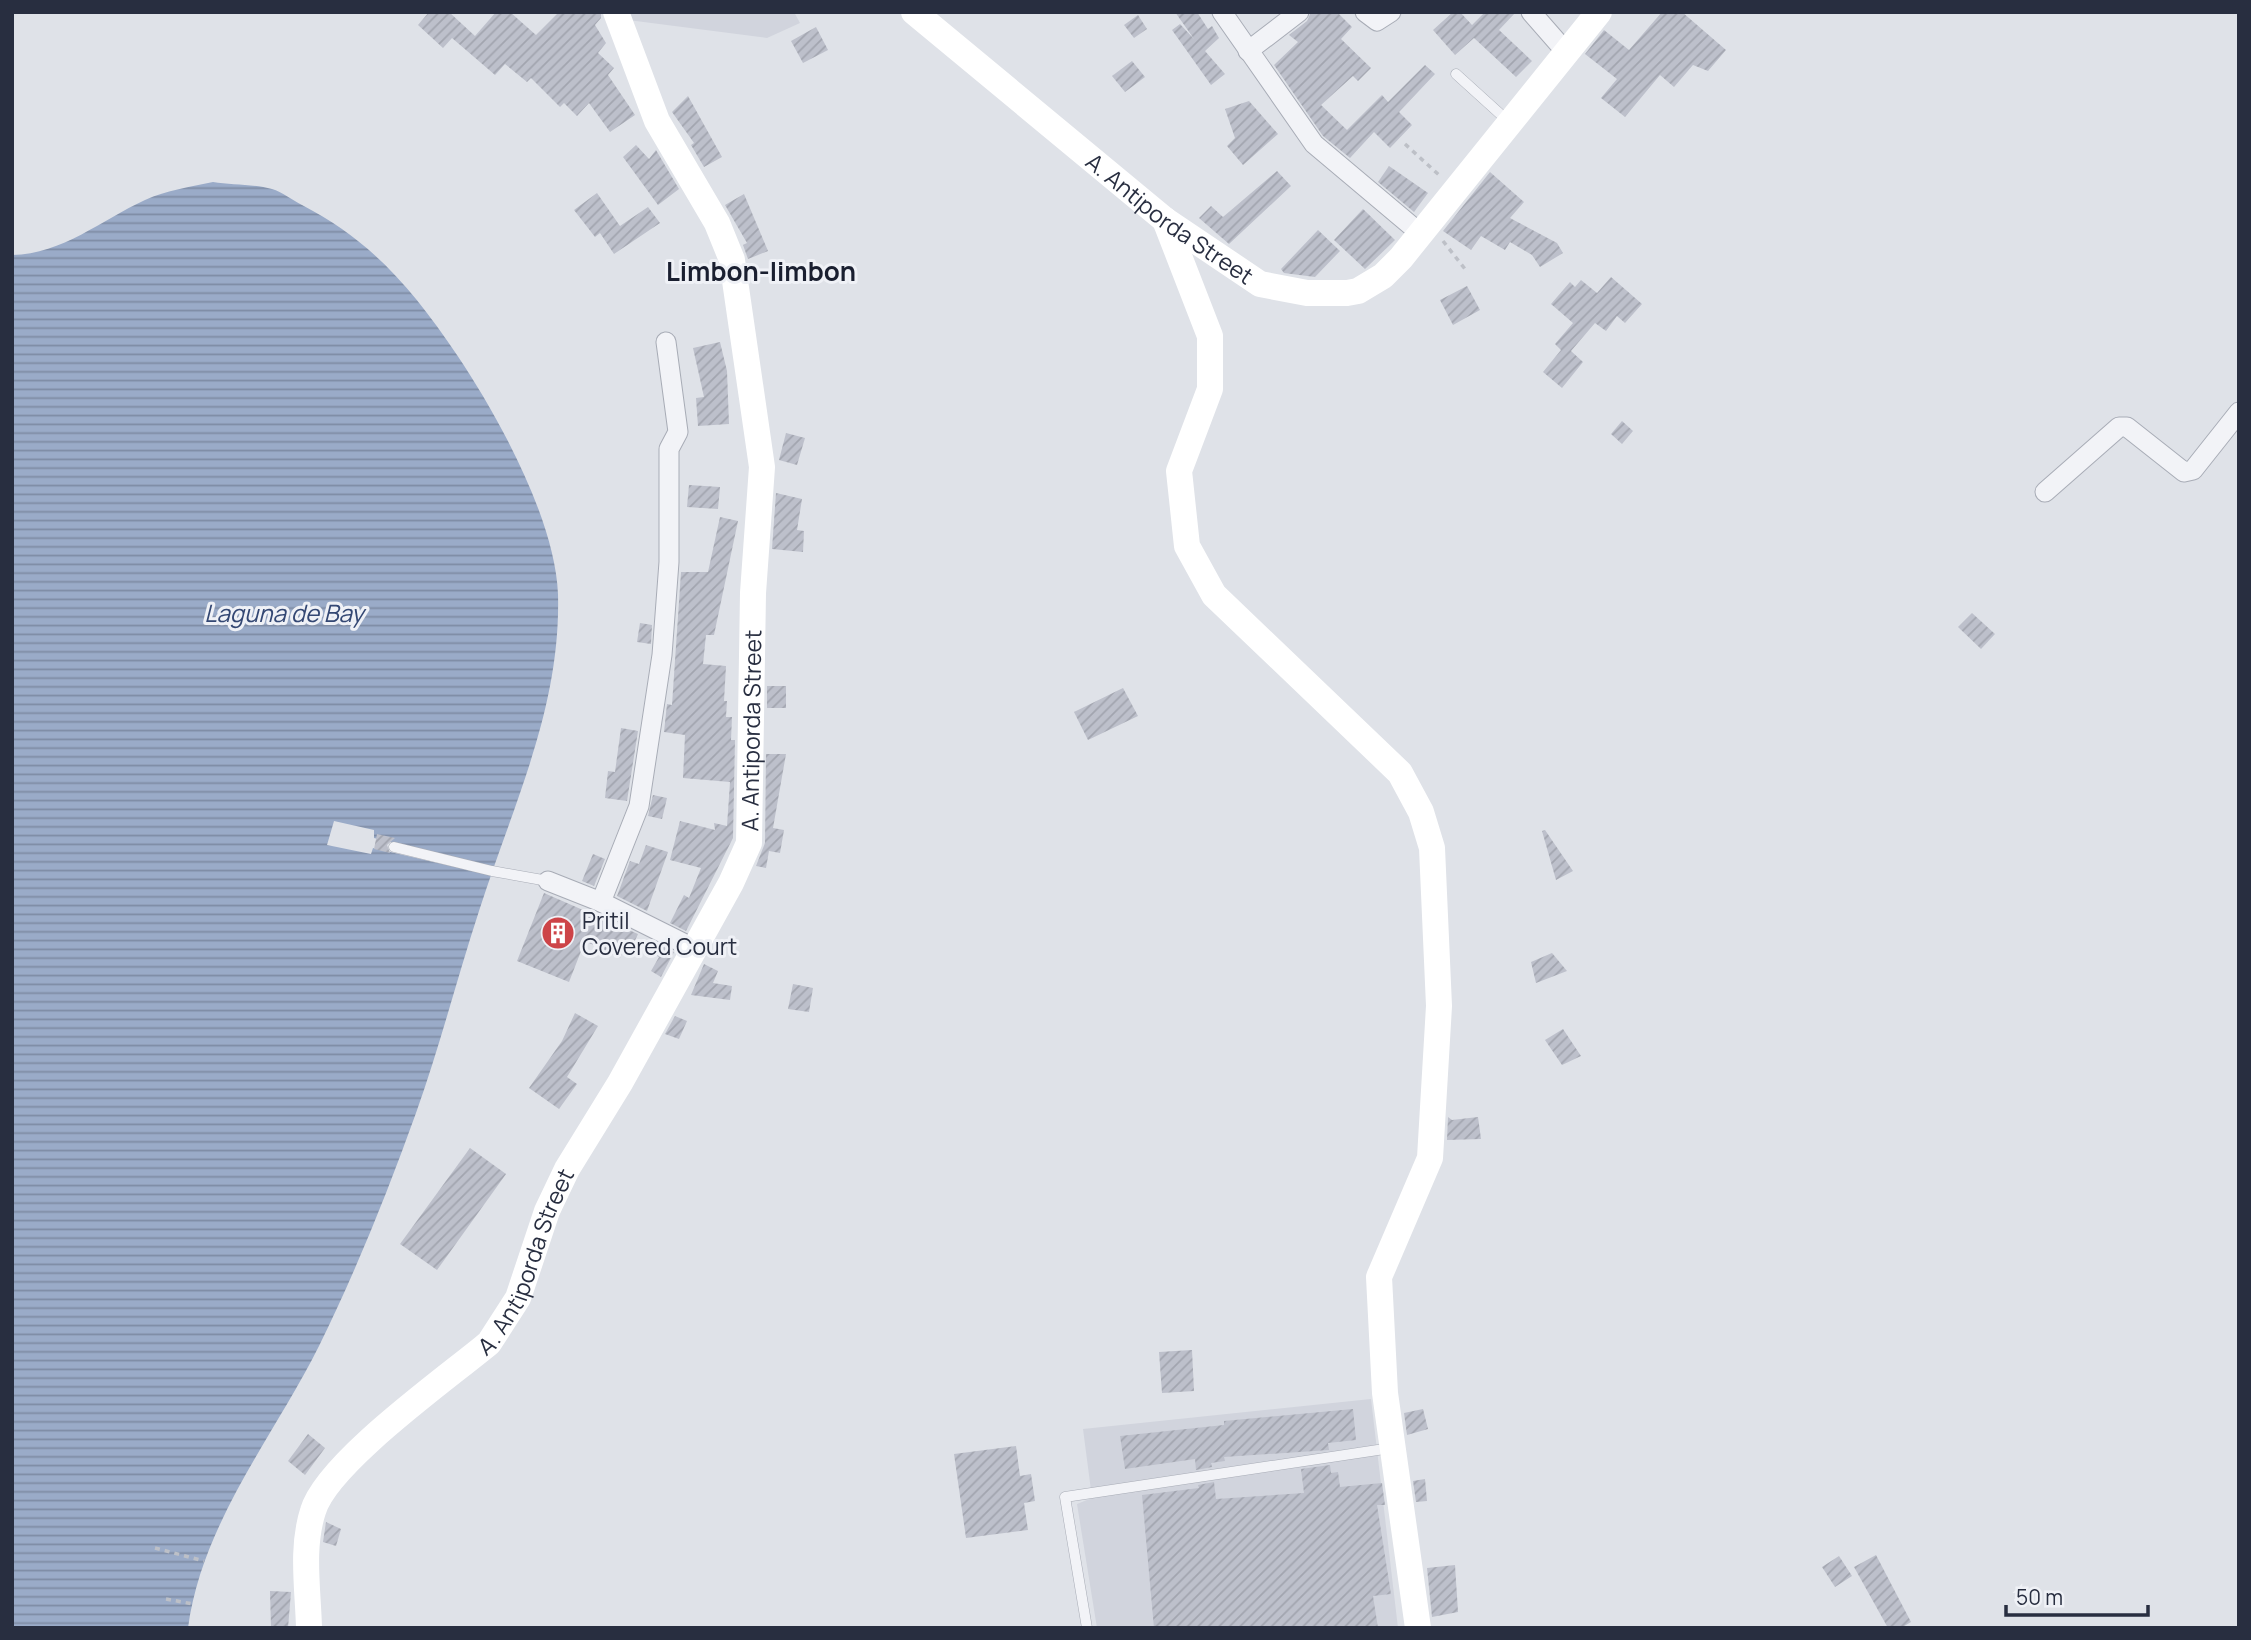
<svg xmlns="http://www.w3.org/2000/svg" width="2251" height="1640" font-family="Manrope,sans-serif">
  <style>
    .built { fill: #d1d4dd }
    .water { fill: url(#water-rules) }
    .pier { fill: #dfe2e8 }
    .building { fill: url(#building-hatch) }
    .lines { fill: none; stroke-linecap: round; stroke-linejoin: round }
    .lane-casing { stroke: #a8acb6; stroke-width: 11 }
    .street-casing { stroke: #a8acb6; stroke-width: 21 }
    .path { stroke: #bdc0c7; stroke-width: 3.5; stroke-dasharray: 5 5; stroke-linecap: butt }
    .lane { stroke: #f2f3f7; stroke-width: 10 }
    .street { stroke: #f2f3f7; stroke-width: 19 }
    .secondary { stroke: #fff; stroke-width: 26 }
    .labels { text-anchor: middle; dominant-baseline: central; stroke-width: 6; stroke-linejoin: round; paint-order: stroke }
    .street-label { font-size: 23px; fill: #282e40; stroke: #eff1f6 }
    .poi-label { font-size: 23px; fill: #282e40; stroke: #eff1f6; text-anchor: start }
    .water-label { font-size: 24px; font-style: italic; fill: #334773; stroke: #eff1f6 }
    .quarter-label { font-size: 26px; font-weight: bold; fill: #1a1f30; stroke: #eff1f6 }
  </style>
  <defs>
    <pattern id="water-rules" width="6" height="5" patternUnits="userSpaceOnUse" patternTransform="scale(1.75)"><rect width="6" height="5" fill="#9aabc8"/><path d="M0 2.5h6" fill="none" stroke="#7e8ca4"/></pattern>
    <pattern id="building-hatch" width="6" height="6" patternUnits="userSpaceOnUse" patternTransform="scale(1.75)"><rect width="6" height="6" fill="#bdc0cb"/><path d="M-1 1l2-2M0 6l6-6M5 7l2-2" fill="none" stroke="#a2a5af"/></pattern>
  </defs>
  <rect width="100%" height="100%" fill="#dfe2e8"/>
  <!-- built -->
  <g class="built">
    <path d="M627,12H794L800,23L767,38L628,20Z"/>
    <path d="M1371,1399L1398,1628H1097L1077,1504L1092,1498L1083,1429Z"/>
  </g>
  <!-- water -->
  <path class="water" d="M213,182C231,185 254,184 272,189C282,192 292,200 302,205C372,241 413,290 457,355C498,416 555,519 558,594C561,709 513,804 479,911C457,978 440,1046 416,1113C388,1191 356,1271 319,1346C273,1438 202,1523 188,1628H12V255C63,254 101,220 145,200C167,190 190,187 213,182Z"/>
  <!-- pier -->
  <path class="pier" d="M334,821L374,830V838L497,868L494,876L373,848L371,854L327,845Z"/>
  <!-- building -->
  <g class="building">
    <path d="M429,12H449L475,36L496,12H510L536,35L559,12H601V18L595,25L606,43L598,53L614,68L608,75L635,115L610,132L589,103L577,116L564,103L560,107L531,78L527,82L505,64L495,75L452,38L443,48L418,25Z"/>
    <path d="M1175,12H1197L1208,29L1212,26L1219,38L1205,51L1225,74L1211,85L1172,30L1180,24L1194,39Z"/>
    <path d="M1311,12H1337L1352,27L1341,39L1371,68L1358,81L1353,76L1321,105L1347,130L1382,95L1388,102L1425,65L1435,74L1399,112L1412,125L1390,148L1374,132L1350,158L1323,136L1274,65L1298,42L1289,35L1307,21Z"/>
    <path d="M1453,12H1460L1472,25L1485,12H1516L1499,30L1532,61L1516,77L1474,38L1455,55L1433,30Z"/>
    <path d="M1662,12H1682L1726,50L1708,71L1693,65L1674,87L1660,75L1625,117L1601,98L1617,79L1585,54L1604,30L1629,50Z"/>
    <path d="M1138,15L1147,29L1134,38L1124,25Z"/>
    <path d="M816,27L828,50L803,63L791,41Z"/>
    <path d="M1132,61L1145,77L1125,92L1112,76Z"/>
    <path d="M688,96L722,157L704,167L691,145L694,143L672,112Z"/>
    <path d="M1249,101L1278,134L1243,165L1227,146L1235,138L1225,109Z"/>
    <path d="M636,145L649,159L656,150L679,189L658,205L623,157Z"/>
    <path d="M1389,166L1428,193L1414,212L1378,182Z"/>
    <path d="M1277,171L1291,186L1229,244L1199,218L1211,206L1223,217Z"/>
    <path d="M1490,172L1524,202L1510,218L1557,243L1563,253L1540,267L1532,255L1510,242L1505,250L1481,236L1471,250L1443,231Z"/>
    <path d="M597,193L620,226L648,207L660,223L614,254L600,233L595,237L574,210Z"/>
    <path d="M744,194L768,251L748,259L743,245L747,243L725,205Z"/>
    <path d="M1363,209L1395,240L1365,269L1334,240Z"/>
    <path d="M1318,230L1340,251L1315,277L1284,273L1281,269Z"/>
    <path d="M1611,277L1642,304L1625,323L1617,316L1606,331L1595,323L1571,351L1583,362L1562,388L1543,372L1561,350L1555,344L1573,323L1551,304L1570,282L1575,287L1581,280L1597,293Z"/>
    <path d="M1467,286L1480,310L1453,325L1440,300Z"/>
    <path d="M720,342L727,371L729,424L698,426L696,398L704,397L693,348Z"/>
    <path d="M1622,421L1633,431L1622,444L1611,434Z"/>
    <path d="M786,433L805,438L797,465L779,460Z"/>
    <path d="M689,485L720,487L718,509L687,507Z"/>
    <path d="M776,493L802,499L797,530L804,531L803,552L772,549Z"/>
    <path d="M720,517L738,521L714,635H706L703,664L726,666L724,701H727L726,717H732L731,740H735L733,838L686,931L670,923L684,895L689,898L701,868L670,860L680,821L715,830L714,823L727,826L730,782L683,778L685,735L664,732L667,704L672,705L681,572H708Z"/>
    <path d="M1972,613L1995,634L1981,649L1958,627Z"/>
    <path d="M640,623L652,625L651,644L637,642Z"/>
    <rect x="767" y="686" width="19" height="22"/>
    <path d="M1123,688L1138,716L1088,740L1074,712Z"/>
    <path d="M621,728L638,731L627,801L605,798L608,771L615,772Z"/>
    <path d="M766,754H786L773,828L784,830L780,853L769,851L766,868L756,866L765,843Z"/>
    <path d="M653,795L667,798L662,819L648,816Z"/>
    <path d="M1545,830L1573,871L1556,880L1542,831Z"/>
    <path d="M377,834L395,838L387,845L390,853L374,849Z"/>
    <path d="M646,845L668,852L647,911L617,896L630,861L639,864Z"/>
    <path d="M593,854L605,859L594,886L582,881Z"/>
    <path d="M544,893L638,934L633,945L628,942L620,958L585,941L569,982L517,961Z"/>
    <path d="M658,944L674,952L661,977L651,971L659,957L653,954Z"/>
    <path d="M1552,953L1567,971L1536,983L1531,962Z"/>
    <path d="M704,964L718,971L713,983L732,986L730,1000L691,995Z"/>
    <path d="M793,984L813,988L809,1012L788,1009Z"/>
    <path d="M575,1013L598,1026L567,1077L577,1084L559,1109L529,1088L562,1041Z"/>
    <path d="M675,1016L687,1021L679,1039L665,1034Z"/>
    <path d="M1563,1029L1581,1056L1562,1065L1545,1040Z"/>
    <path d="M1448,1117L1452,1120L1478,1117L1481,1139L1447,1140Z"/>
    <path d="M470,1148L506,1174L437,1270L400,1244Z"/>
    <path d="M1192,1350L1194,1391L1162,1393L1159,1352Z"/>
    <path d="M1353,1409L1356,1440L1328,1443L1329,1450L1224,1457L1225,1461L1211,1463L1212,1467L1196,1470L1195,1459L1125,1469L1120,1436L1224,1425V1421Z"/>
    <path d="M1423,1409L1428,1429L1407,1435L1404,1413Z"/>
    <path d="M308,1434L325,1448L305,1475L288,1461Z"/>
    <path d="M1016,1446L1020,1476L1031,1474L1035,1501L1024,1503L1028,1530L966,1538L954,1454Z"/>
    <path d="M1330,1465L1331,1473L1338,1472L1340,1487L1382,1483L1385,1505H1377L1391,1594L1373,1596L1378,1628H1154L1142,1495L1199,1488L1198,1485L1214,1482L1216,1499L1304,1493L1301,1469Z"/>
    <path d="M1425,1479L1427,1501L1416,1502L1413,1481Z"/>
    <path d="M326,1522L341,1529L336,1546L323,1542Z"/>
    <path d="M1876,1555L1911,1622L1901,1628H1888L1854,1567Z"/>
    <path d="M1839,1556L1852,1576L1835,1587L1822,1567Z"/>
    <path d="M1455,1565L1458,1612L1432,1617L1427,1568Z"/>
    <path d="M270,1591L291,1592L288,1628H271Z"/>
  </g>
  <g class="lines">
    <defs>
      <g id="lane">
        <path d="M1456,74L1509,122"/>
        <path d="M394,847L492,871L548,881"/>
        <path d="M1087,1628L1065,1497L1391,1448"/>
      </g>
      <g id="street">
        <path d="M1222,12L1314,144L1421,234"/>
        <path d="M1365,12L1377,21L1391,12"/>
        <path d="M1531,12L1566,52"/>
        <path d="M1248,51L1299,12"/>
        <path d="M2045,492L2119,427H2127L2184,472L2193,470L2239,412"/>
        <path d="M548,881L601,902L693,948"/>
        <path d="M601,902L639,806L662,655L669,562V449L678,432L666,342"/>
      </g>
    </defs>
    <!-- lane casing -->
    <use href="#lane" class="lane-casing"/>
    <!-- street casing -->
    <use href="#street" class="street-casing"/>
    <!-- path -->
    <g class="path">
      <path d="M1405,144L1439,175"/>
      <path d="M1443,241L1465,269"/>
      <path d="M155,1548L204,1561"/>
      <path d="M166,1599L193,1604"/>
    </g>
    <!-- lane -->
    <use href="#lane" class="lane"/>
    <!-- street -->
    <use href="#street" class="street"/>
    <!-- secondary -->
    <g class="secondary">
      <path id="s1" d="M914,12L1165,220L1260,284L1307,293H1347L1358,291L1383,276L1401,258L1599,12"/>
      <path d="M1165,220L1210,336V389L1179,471L1187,546L1214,595L1400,773L1421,812L1432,848L1439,1006L1430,1158L1379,1277L1385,1393L1418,1628"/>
      <path id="s2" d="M309,1628C308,1589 301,1548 313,1511C327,1463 447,1378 489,1343L518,1298L547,1211L567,1169L620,1083L731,883L749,843L753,593L762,467L732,260L717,223L657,121L616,12"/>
    </g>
  </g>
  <!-- icons -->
  <defs>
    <symbol id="building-disc" viewBox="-11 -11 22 22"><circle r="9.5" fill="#cd4448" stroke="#eff1f6"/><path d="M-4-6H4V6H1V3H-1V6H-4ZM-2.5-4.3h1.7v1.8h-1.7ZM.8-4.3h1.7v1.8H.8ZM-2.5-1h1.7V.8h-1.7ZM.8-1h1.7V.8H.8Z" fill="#fff"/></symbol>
  </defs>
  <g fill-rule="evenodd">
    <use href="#building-disc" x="539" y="914" width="38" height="38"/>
  </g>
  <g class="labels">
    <!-- street labels -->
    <g class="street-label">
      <text stroke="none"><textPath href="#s1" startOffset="329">A. Antiporda Street</textPath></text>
      <text stroke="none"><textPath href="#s2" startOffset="1041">A. Antiporda Street</textPath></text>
      <text stroke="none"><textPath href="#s2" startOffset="453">A. Antiporda Street</textPath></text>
    </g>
    <!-- poi labels -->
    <g class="poi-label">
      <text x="582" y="920">Pritil<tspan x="582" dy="26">Covered Court</tspan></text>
    </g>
    <!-- water labels -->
    <g class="water-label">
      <text x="284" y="612">Laguna de Bay</text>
    </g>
    <!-- quarter labels -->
    <g class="quarter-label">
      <text x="761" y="271">Limbon-limbon</text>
    </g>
  </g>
  <!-- border -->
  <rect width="2251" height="1640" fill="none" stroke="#282e40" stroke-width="28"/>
  <!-- scale -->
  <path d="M2006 1605v10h142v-10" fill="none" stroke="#282e40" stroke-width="3.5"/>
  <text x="2016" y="1605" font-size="21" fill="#282e40" stroke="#eff1f6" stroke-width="5" paint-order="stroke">50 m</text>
</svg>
